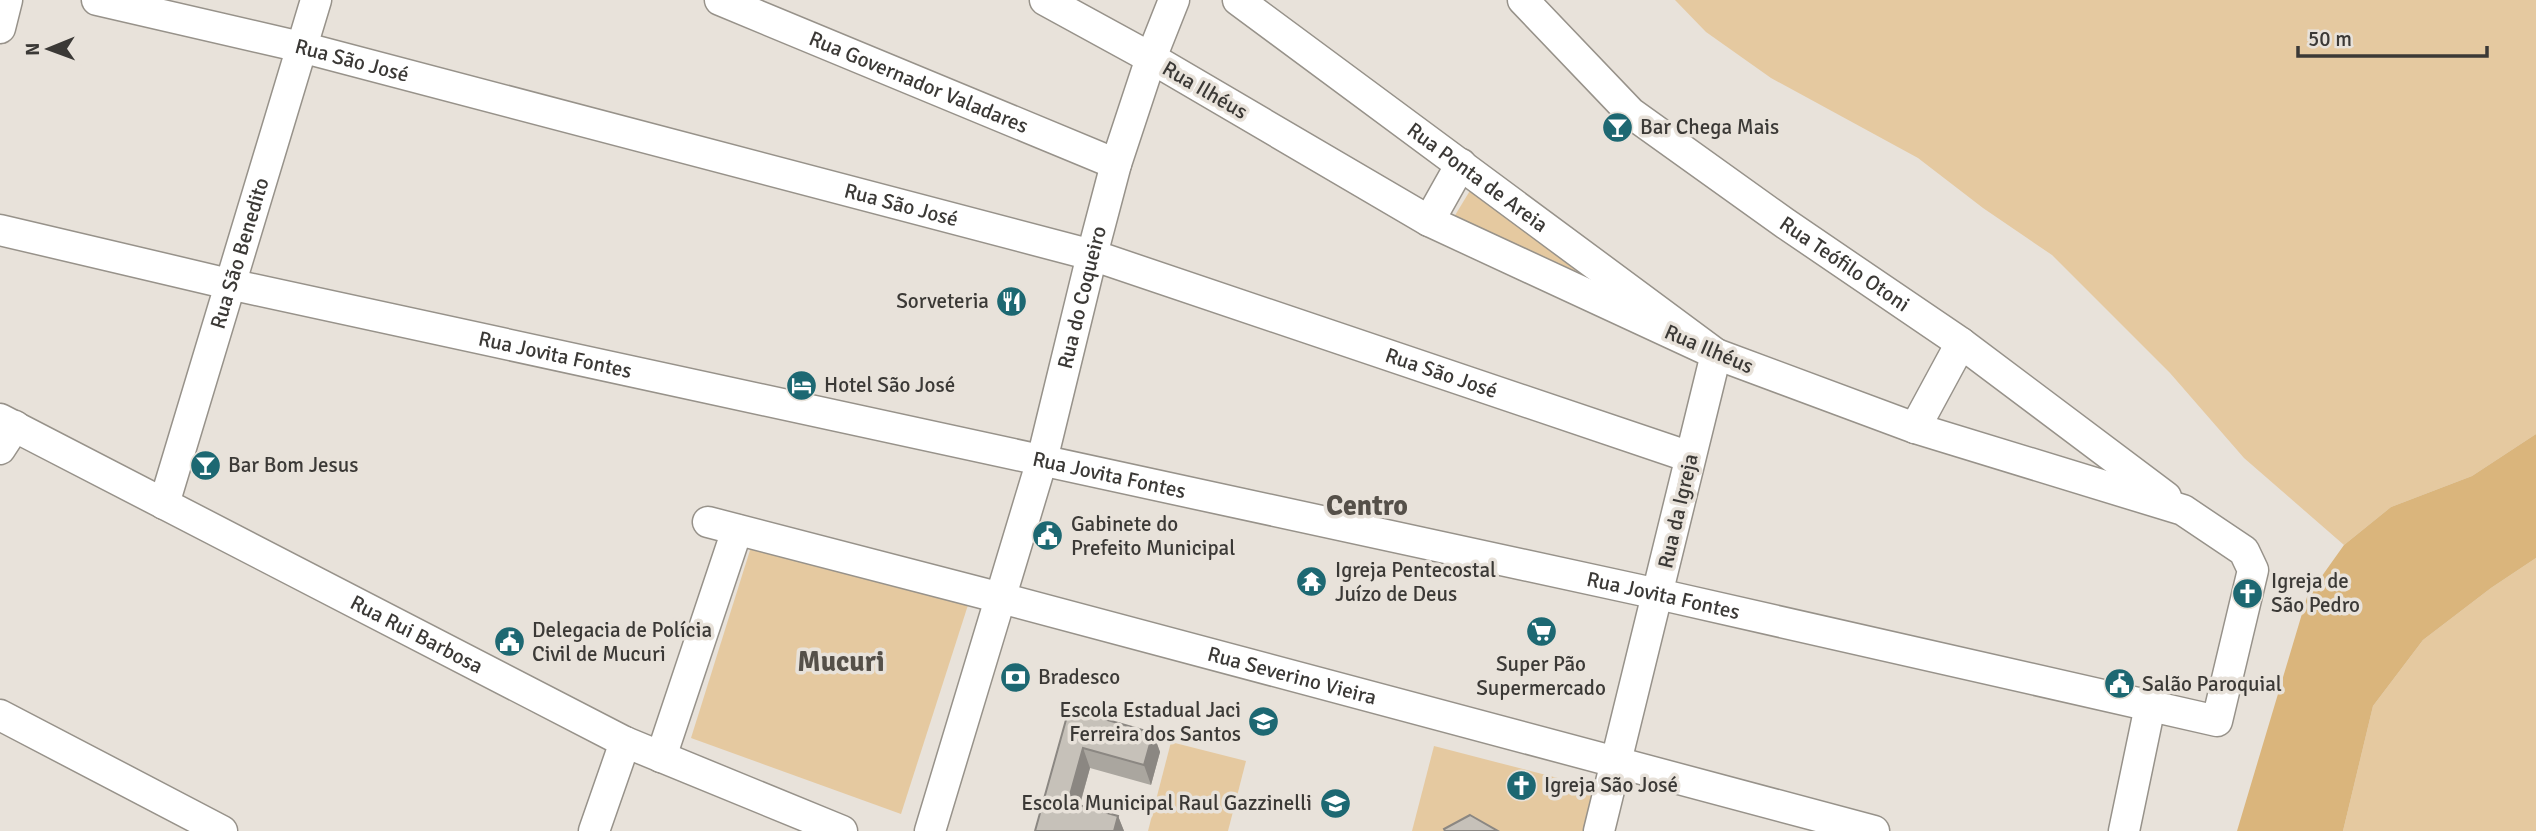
<svg xmlns="http://www.w3.org/2000/svg" width="2536" height="831" font-family="Signika,sans-serif">
  <style>
    .green { fill: #e5c9a0 }
    .water { fill: #dab57c }
    .lines { fill: none; stroke-linecap: round; stroke-linejoin: round }
    .minor-casing { stroke: #97928a; stroke-width: 33 }
    .minor { stroke: #fff; stroke-width: 30 }
    .wall { fill: #aaa69f }
    .shaded-wall { fill: #8b8782 }
    .building { fill: #c6c1b9; stroke: #8b8782; stroke-width: 2 }
    .labels { text-anchor: middle; dominant-baseline: central; stroke-width: 7; stroke-linejoin: round; paint-order: stroke }
    .street-label { font-size: 21px; fill: #3b3936; stroke: #e8e2da }
    .poi-label { font-size: 21px; fill: #3b3936; stroke: #e8e2da; text-anchor: start }
    .district-label { font-size: 28px; font-weight: bold; fill: #555049; stroke: #e8e2da }
  </style>
  <rect width="100%" height="100%" fill="#e8e2da"/>
  <!-- green -->
  <g class="green">
    <path d="M1675,0H2536V434L2472,476L2391,507L2344,545L2244,458L2170,373L2052,255L1983,208L1918,158L1771,78L1706,32Z"/>
    <path d="M1471,189L1584,277L1454,217Z"/>
    <path d="M751,547L968,605L901,814L691,738Z"/>
    <path d="M2536,558V831H2343L2373,706L2423,640L2491,588Z"/>
    <path d="M1171,742L1246,761L1228,831H1148Z"/>
    <path d="M1434,746L1596,788L1585,831H1412Z"/>
  </g>
  <!-- water -->
  <path class="water" d="M2536,434V558L2491,588L2423,640L2373,706L2343,831H2237L2307,597L2344,545L2391,507L2472,476Z"/>
  <g class="lines">
    <defs>
      <g id="minor">
        <path id="s1" d="M97,0L301,47L1092,255L1690,457"/>
        <path id="s2" d="M720,0L1116,164"/>
        <path id="s3" d="M1238,0L1716,354L1599,831"/>
        <path id="s4" d="M1523,0L1631,113L1786,224L1961,343L2166,497"/>
        <path d="M0,28L7,0"/>
        <path d="M1429,221L1461,164"/>
        <path id="s5" d="M0,230L229,284L1658,594L2217,721L2253,570L2244,551L2183,510L1915,428L1716,354L1429,221L1151,58L1045,0"/>
        <path id="s6" d="M0,419L625,742L842,831"/>
        <path d="M1915,428L1961,343"/>
        <path d="M0,449L15,426"/>
        <path id="s7" d="M164,504L316,0"/>
        <path id="s8" d="M708,522L1001,598L1874,831"/>
        <path d="M0,715L222,831"/>
        <path d="M661,757L737,530"/>
        <path d="M594,831L625,742"/>
        <path id="s9" d="M930,831L1042,460L1092,255L1116,164L1151,58L1174,0"/>
        <path d="M2124,831L2150,706"/>
      </g>
    </defs>
    <!-- minor casing -->
    <use href="#minor" class="minor-casing"/>
    <!-- minor -->
    <use href="#minor" class="minor"/>
  </g>
  <!-- wall -->
  <path class="wall" d="M1069,709L1153,733L1160,752L1151,785L1090,768L1080,805L1118,816L1124,831H1035Z"/>
  <!-- shaded-wall -->
  <g class="shaded-wall">
    <path d="M1153,733L1160,752L1151,785L1144,765Z"/>
    <path d="M1083,748L1090,768L1075,821L1068,802Z"/>
    <path d="M1118,816L1124,831H1114Z"/>
  </g>
  <!-- building -->
  <g class="building">
    <path d="M1069,709L1153,733L1144,765L1083,748L1068,802L1118,816L1114,831H1035Z"/>
    <path d="M1470,815L1498,831H1445L1444,829Z"/>
  </g>
  <!-- icons -->
  <defs>
    <symbol id="bar-disc" viewBox="-11 -11 22 22"><circle r="9.5" fill="#1d6872" stroke="#e8e2da"/><path d="M-6-5H6L.8 .8V4.5H3.5V6h-7V4.5H-.8V.8Z" fill="#fff"/></symbol>
    <symbol id="restaurant-disc" viewBox="-11 -11 22 22"><circle r="9.5" fill="#1d6872" stroke="#e8e2da"/><path d="M-5-6h1v4h1v-4h1v4h1v-4h1v5L-1.5 .5V6h-2V.5L-5-1ZM5-6V6H3V1.5H1.5Q1.5-4 5-6Z" fill="#fff"/></symbol>
    <symbol id="hotel-disc" viewBox="-11 -11 22 22"><circle r="9.5" fill="#1d6872" stroke="#e8e2da"/><path d="M-6-4.5h1.5V1H6V5H4.5V3h-9V5H-6ZM-4 0a1.8 1.8 0 1 1 3.6 0ZM.5 0V-2.5h3Q6-2.5 6 0Z" fill="#fff"/></symbol>
    <symbol id="civic-disc" viewBox="-11 -11 22 22"><circle r="9.5" fill="#1d6872" stroke="#e8e2da"/><path d="M-.6-6.5H3V-4.5H.6V-3L4-1V1h2V6H-6V1h2V-1L-.6-3ZM-1.2 2.5V6h2.4V2.5Z" fill="#fff"/></symbol>
    <symbol id="temple-disc" viewBox="-11 -11 22 22"><circle r="9.5" fill="#1d6872" stroke="#e8e2da"/><path d="M0-6L5-2H3V0L6.5 2.5H4V6H1.5V3h-3V6H-4V2.5H-6.5L-3 0V-2H-5Z" fill="#fff"/></symbol>
    <symbol id="church-disc" viewBox="-11 -11 22 22"><circle r="9.5" fill="#1d6872" stroke="#e8e2da"/><path d="M-1.2-6h2.4v3.5h3.3v2.4h-3.3V6h-2.4V-.1h-3.3v-2.4h3.3Z" fill="#fff"/></symbol>
    <symbol id="supermarket-disc" viewBox="-11 -11 22 22"><circle r="9.5" fill="#1d6872" stroke="#e8e2da"/><path d="M-6-5.5h2.5l.6 2H6L4.5 2H-2.5L-4.4-4H-6ZM-1.5 3.2a1.3 1.3 0 1 0 .1 0ZM3 3.2a1.3 1.3 0 1 0 .1 0Z" fill="#fff"/></symbol>
    <symbol id="bank-disc" viewBox="-11 -11 22 22"><circle r="9.5" fill="#1d6872" stroke="#e8e2da"/><path d="M-6-4H6V4H-6ZM0-2.3a2.3 2.3 0 1 0 0 4.6a2.3 2.3 0 1 0 0-4.6Z" fill="#fff"/></symbol>
    <symbol id="school-disc" viewBox="-11 -11 22 22"><circle r="9.5" fill="#1d6872" stroke="#e8e2da"/><path d="M0-5L7-2L0 1L-7-2ZM-4 1L0 2.5L4 1V4Q0 6-4 4Z" fill="#fff"/></symbol>
  </defs>
  <g fill-rule="evenodd">
    <use href="#bar-disc" x="1600" y="110" width="35" height="35"/>
    <use href="#restaurant-disc" x="994" y="284" width="35" height="35"/>
    <use href="#hotel-disc" x="784" y="368" width="35" height="35"/>
    <use href="#bar-disc" x="188" y="448" width="35" height="35"/>
    <use href="#civic-disc" x="1030" y="518" width="35" height="35"/>
    <use href="#temple-disc" x="1294" y="564" width="35" height="35"/>
    <use href="#church-disc" x="2230" y="576" width="35" height="35"/>
    <use href="#supermarket-disc" x="1524" y="614" width="35" height="35"/>
    <use href="#civic-disc" x="492" y="624" width="35" height="35"/>
    <use href="#bank-disc" x="998" y="660" width="35" height="35"/>
    <use href="#civic-disc" x="2102" y="666" width="35" height="35"/>
    <use href="#school-disc" x="1246" y="704" width="35" height="35"/>
    <use href="#church-disc" x="1504" y="768" width="35" height="35"/>
    <use href="#school-disc" x="1318" y="786" width="35" height="35"/>
  </g>
  <g class="labels">
    <!-- street labels -->
    <g class="street-label">
      <text stroke="none"><textPath href="#s1" startOffset="262">Rua São José</textPath></text>
      <text stroke="none"><textPath href="#s2" startOffset="215">Rua Governador Valadares</textPath></text>
      <text transform="translate(1205 90) rotate(30)">Rua Ilhéus</text>
      <text stroke="none"><textPath href="#s3" startOffset="298">Rua Ponta de Areia</textPath></text>
      <text stroke="none"><textPath href="#s1" startOffset="830">Rua São José</textPath></text>
      <text stroke="none"><textPath href="#s7" startOffset="262">Rua São Benedito</textPath></text>
      <text stroke="none"><textPath href="#s4" startOffset="418">Rua Teófilo Otoni</textPath></text>
      <text stroke="none"><textPath href="#s9" startOffset="555">Rua do Coqueiro</textPath></text>
      <text transform="translate(1709 349) rotate(23)">Rua Ilhéus</text>
      <text stroke="none"><textPath href="#s5" startOffset="569">Rua Jovita Fontes</textPath></text>
      <text stroke="none"><textPath href="#s1" startOffset="1396">Rua São José</textPath></text>
      <text stroke="none"><textPath href="#s5" startOffset="1136">Rua Jovita Fontes</textPath></text>
      <text transform="translate(1678 511) rotate(-77)">Rua da Igreja</text>
      <text stroke="none"><textPath href="#s5" startOffset="1703">Rua Jovita Fontes</textPath></text>
      <text stroke="none"><textPath href="#s6" startOffset="469">Rua Rui Barbosa</textPath></text>
      <text stroke="none"><textPath href="#s8" startOffset="604">Rua Severino Vieira</textPath></text>
    </g>
    <!-- poi labels -->
    <g class="poi-label">
      <text x="1640" y="127">Bar Chega Mais</text>
      <text x="989" y="301" text-anchor="end">Sorveteria</text>
      <text x="824" y="385">Hotel São José</text>
      <text x="228" y="465">Bar Bom Jesus</text>
      <text x="1071" y="524">Gabinete do<tspan x="1071" dy="24">Prefeito Municipal</tspan></text>
      <text x="1335" y="570">Igreja Pentecostal<tspan x="1335" dy="24">Juízo de Deus</tspan></text>
      <text x="2271" y="581">Igreja de<tspan x="2271" dy="24">São Pedro</tspan></text>
      <text x="532" y="630">Delegacia de Polícia<tspan x="532" dy="24">Civil de Mucuri</tspan></text>
      <text x="1541" y="664" text-anchor="middle">Super Pão<tspan x="1541" dy="24">Supermercado</tspan></text>
      <text x="1038" y="677">Bradesco</text>
      <text x="2142" y="684">Salão Paroquial</text>
      <text x="1241" y="710" text-anchor="end">Escola Estadual Jaci<tspan x="1241" dy="24">Ferreira dos Santos</tspan></text>
      <text x="1544" y="785">Igreja São José</text>
      <text x="1312" y="803" text-anchor="end">Escola Municipal Raul Gazzinelli</text>
    </g>
    <!-- district labels -->
    <g class="district-label">
      <text x="1367" y="506">Centro</text>
      <text x="841" y="662">Mucuri</text>
    </g>
  </g>
  <!-- north arrow -->
  <g transform="translate(49 49) rotate(269)" stroke="#e8e2da" stroke-width="5" paint-order="stroke">
  <path d="M0-5L12 26L0 18L-12 26Z" fill="#3b3936"/>
  <text y="-10" font-size="19" font-weight="bold" text-anchor="middle" fill="#3b3936">N</text>
  </g>
  <!-- scale -->
  <path d="M2298 46v10h189v-10" fill="none" stroke="#3b3936" stroke-width="3.5"/>
  <text x="2308" y="46" font-size="21" fill="#3b3936" stroke="#e8e2da" stroke-width="5" paint-order="stroke">50 m</text>
</svg>
